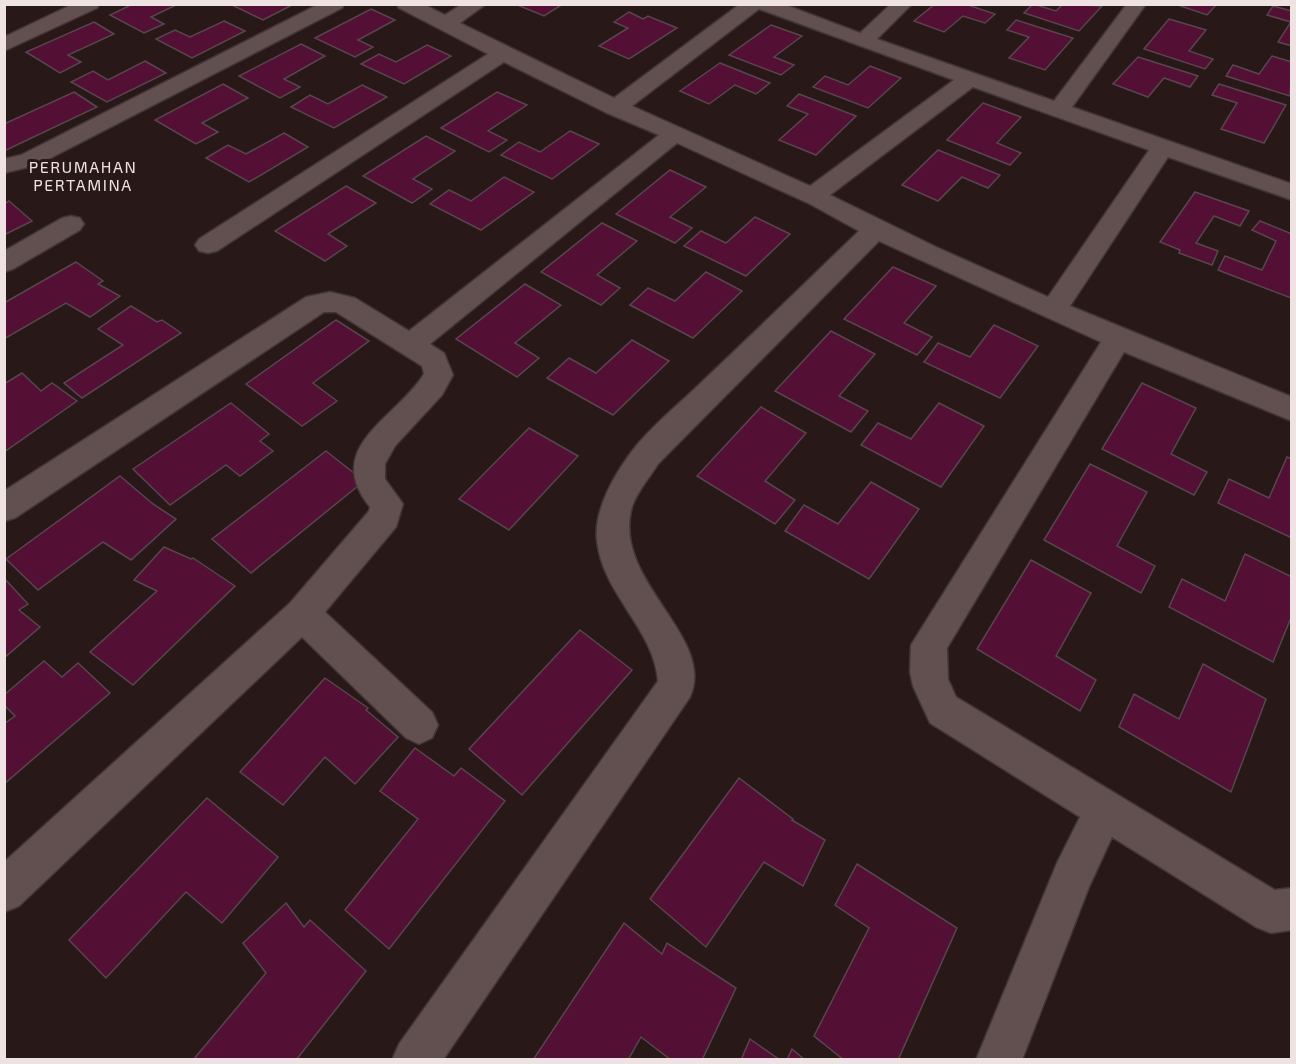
<svg xmlns="http://www.w3.org/2000/svg" width="1296" height="1064" font-family="'Exo 2',sans-serif">
  <style>
    .building { fill: #540f34; stroke: #57464d; stroke-width: 1.5 }
    .lines { fill: none; stroke-linecap: round; stroke-linejoin: round }
    .minor-casing { stroke: #413535; stroke-width: 3 }
    .minor { fill: #624f4f; fill-rule: evenodd }
    .labels { text-anchor: middle; dominant-baseline: central; stroke-width: 6; stroke-linejoin: round; paint-order: stroke }
    .far-neighbourhood-label { font-size: 16px; letter-spacing: 1.5px; fill: #eee2e2; stroke: #281818 }
  </style>
  <rect width="100%" height="100%" fill="#281818"/>
  <!-- building -->
  <g class="building">
    <path d="M133,4H178L151,17L164,24L144,33L110,15Z"/>
    <path d="M230,4H294L263,20Z"/>
    <path d="M523,4H563L544,16L520,6Z"/>
    <path d="M935,4H965L995,14L985,23L963,16L944,32L914,21Z"/>
    <path d="M1033,4L1056,11L1063,4L1102,6L1079,31L1024,13Z"/>
    <path d="M1175,4H1217L1207,15Z"/>
    <path d="M1273,6L1292,11V46L1278,42L1291,22L1267,15Z"/>
    <path d="M371,9L395,20L358,40L373,47L355,57L315,38Z"/>
    <path d="M629,12L643,19L648,16L677,28L629,59L599,46L628,28L614,22Z"/>
    <path d="M1169,19L1206,30L1189,51L1213,59L1205,69L1144,49Z"/>
    <path d="M1016,20L1038,27L1073,38L1045,70L1009,58L1029,37L1007,30Z"/>
    <path d="M224,21L245,31L192,58L156,39L175,30L190,37Z"/>
    <path d="M94,22L114,34L68,55L81,62L60,73L26,52Z"/>
    <path d="M771,25L802,36L774,57L794,65L781,75L729,55Z"/>
    <path d="M301,44L325,56L284,79L300,87L280,98L239,76Z"/>
    <path d="M427,45L451,56L404,84L361,64L379,54L396,62Z"/>
    <path d="M1272,56L1292,62L1290,96L1226,76L1233,65L1259,74Z"/>
    <path d="M1138,57L1198,76L1190,87L1164,78L1148,97L1113,84Z"/>
    <path d="M145,61L166,73L107,102L71,82L93,71L108,80Z"/>
    <path d="M720,63L770,83L756,94L735,85L709,104L680,91Z"/>
    <path d="M870,66L901,78L868,108L813,87L825,76L848,85Z"/>
    <path d="M223,84L248,98L202,123L218,132L196,144L155,120Z"/>
    <path d="M1219,84L1286,105L1264,143L1221,129L1237,103L1212,95Z"/>
    <path d="M362,85L387,97L334,128L291,107L310,95L328,104Z"/>
    <path d="M74,92L97,107L4,151V124Z"/>
    <path d="M497,92L527,105L488,131L507,140L489,152L441,128Z"/>
    <path d="M799,94L856,116L816,155L779,140L808,114L787,106Z"/>
    <path d="M983,103L1021,117L997,143L1021,153L1010,165L947,140Z"/>
    <path d="M570,131L599,144L552,179L501,155L519,142L540,152Z"/>
    <path d="M284,133L308,147L249,182L206,158L228,145L246,154Z"/>
    <path d="M426,136L455,151L413,179L432,189L412,203L363,176Z"/>
    <path d="M938,150L1000,175L988,188L962,177L938,201L902,185Z"/>
    <path d="M670,170L706,187L670,217L692,228L675,243L616,214Z"/>
    <path d="M504,177L534,192L481,230L430,204L449,190L471,201Z"/>
    <path d="M346,186L376,203L328,234L347,246L325,261L275,231Z"/>
    <path d="M1195,192L1249,211L1240,226L1214,216L1196,243L1218,251L1212,265L1179,253L1180,250L1160,242Z"/>
    <path d="M9,201L32,221L4,235V204Z"/>
    <path d="M755,217L790,234L746,276L684,246L701,231L726,243Z"/>
    <path d="M1260,221L1292,234L1291,298L1218,270L1225,256L1262,270L1276,241L1252,230Z"/>
    <path d="M602,223L637,241L597,275L620,288L601,305L541,272Z"/>
    <path d="M76,262L103,281L98,284L120,296L90,317L66,303L4,339V303Z"/>
    <path d="M893,267L936,286L904,323L932,337L917,355L844,319Z"/>
    <path d="M706,272L742,291L693,338L630,305L648,288L675,301Z"/>
    <path d="M525,284L561,305L515,343L539,358L517,377L456,339Z"/>
    <path d="M131,306L157,322L162,320L181,333L82,398L64,383L123,345L98,329Z"/>
    <path d="M336,320L369,341L313,383L337,401L302,426L246,384Z"/>
    <path d="M994,325L1038,346L1000,398L924,362L938,343L970,357Z"/>
    <path d="M831,331L875,354L839,396L868,411L851,432L775,391Z"/>
    <path d="M632,340L669,361L613,415L547,378L569,358L596,373Z"/>
    <path d="M22,373L41,391L52,383L77,401L4,452V384Z"/>
    <path d="M1142,383L1196,408L1171,454L1207,472L1194,495L1102,449Z"/>
    <path d="M231,403L269,434L260,441L273,451L240,476L226,465L170,505L133,469Z"/>
    <path d="M939,403L984,426L941,487L861,445L878,423L911,439Z"/>
    <path d="M761,407L806,433L765,481L795,500L775,524L697,476Z"/>
    <path d="M529,428L578,456L509,530L459,499Z"/>
    <path d="M326,451L364,481L251,573L212,539Z"/>
    <path d="M1287,457L1292,459V538L1218,503L1229,479L1269,498Z"/>
    <path d="M1090,464L1147,492L1117,546L1155,566L1141,593L1044,540Z"/>
    <path d="M120,476L153,504L176,519L131,560L103,542L38,590L6,559Z"/>
    <path d="M871,482L919,509L869,579L785,531L804,505L838,524Z"/>
    <path d="M164,547L191,559L193,558L235,586L133,685L90,652L157,591L134,580Z"/>
    <path d="M1245,554L1292,577V615L1273,662L1169,607L1182,579L1225,601Z"/>
    <path d="M1031,560L1091,593L1056,656L1096,680L1080,711L977,649Z"/>
    <path d="M4,578L28,604L19,610L40,627L4,658Z"/>
    <path d="M580,630L632,670L522,795L469,749Z"/>
    <path d="M44,661L62,677L78,663L110,693L4,784V724L15,716L4,705V695Z"/>
    <path d="M1203,664L1266,699L1231,792L1119,727L1134,694L1179,719Z"/>
    <path d="M325,678L368,708L366,710L398,737L355,784L325,757L283,805L240,772Z"/>
    <path d="M415,748L454,776L461,768L505,801L389,949L345,910L418,819L380,791Z"/>
    <path d="M739,778L793,819L792,820L825,840L803,886L764,862L706,947L650,899Z"/>
    <path d="M207,798L278,857L222,923L186,892L106,978L69,940Z"/>
    <path d="M857,864L957,928L898,1060H844L814,1036L869,928L835,905Z"/>
    <path d="M286,903L304,927L310,920L366,971L296,1060H193L266,973L243,943Z"/>
    <path d="M624,923L662,954L667,943L736,988L702,1060H671L641,1037L628,1060H533Z"/>
    <path d="M750,1039L780,1060H741Z"/>
    <path d="M792,1049L805,1060H787Z"/>
  </g>
  <g class="lines">
    <defs>
      <g id="minor">
        <path d="M73,4H99L97,8L4,51V37Z"/>
        <path d="M319,4H344L342,8L37,165L4,173V159L21,155Z"/>
        <path d="M397,4H423L445,15L462,4H486L460,23L614,98L740,4H783L860,33L891,4H912L877,39L1054,101L1127,4H1146L1072,107L1292,184V200L1168,157L1070,306L1292,397V421L1124,352L947,648L948,679L956,697L1275,890L1292,888V930L1271,933L1256,927L1112,837L1089,887L1022,1060H976L1057,863L1080,817L930,723L913,686L910,672L911,645L1101,342L879,241L658,464C650,477 636,493 632,507C611,581 717,636 690,697L443,1060H392L399,1044L658,681C654,629 603,595 597,541C593,509 617,470 636,446C657,421 685,399 708,376C759,328 809,279 859,231L810,204L677,143L430,344L444,353L453,375L442,395L395,446L385,464V479L403,504L396,527L325,612L432,712L438,725L432,738L419,744L406,738L302,637L19,906L4,912V862L290,603L369,511L370,507C321,447 397,418 424,374L422,366L336,312H324L15,518L4,521V491L306,297L330,292L355,298L409,331L659,135L607,113L504,62L217,251L208,253L199,251L195,245L199,239L488,54L399,8ZM759,9L954,80L810,186L632,106ZM973,87L1149,150L1048,297L936,247L830,195Z"/>
        <path d="M71,216L80,218L84,224L80,230L13,269L4,272V251L62,218Z"/>
      </g>
    </defs>
    <!-- minor casing -->
    <use href="#minor" class="minor-casing"/>
    <!-- minor -->
    <use href="#minor" class="minor"/>
  </g>
  <g class="labels">
    <!-- far-neighbourhood labels -->
    <g class="far-neighbourhood-label">
      <text x="83" y="166">PERUMAHAN<tspan x="83" dy="18">PERTAMINA</tspan></text>
    </g>
  </g>
  <!-- border -->
  <rect width="1296" height="1064" fill="none" stroke="#eee2e2" stroke-width="12"/>
</svg>
